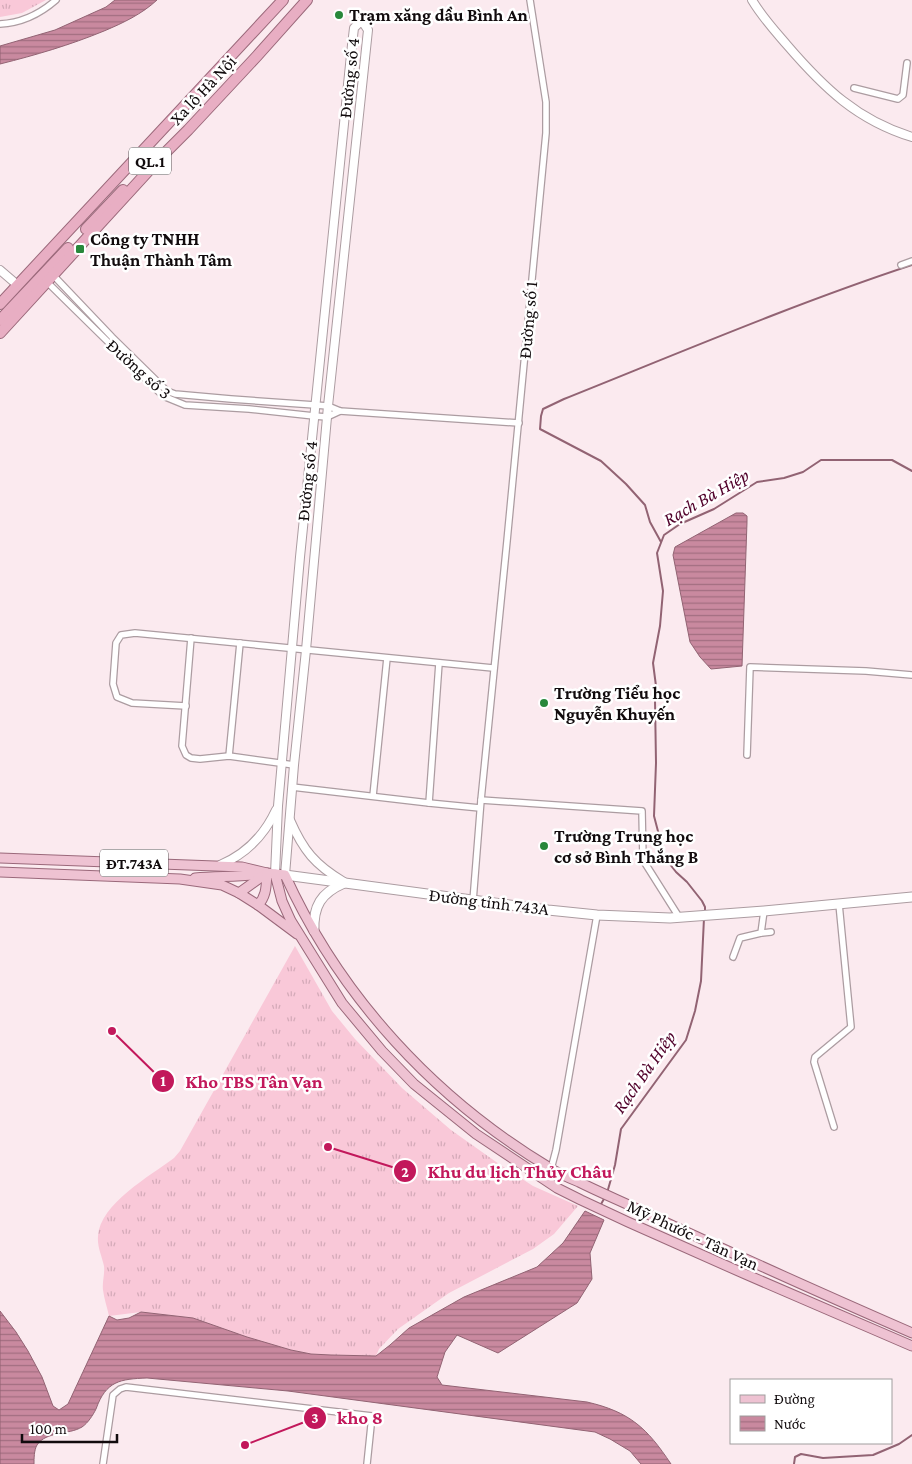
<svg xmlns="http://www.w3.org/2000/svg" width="912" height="1464" font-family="'Crimson Pro',serif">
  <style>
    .grass { fill: url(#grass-tufts) }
    .water { fill: url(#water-rules); stroke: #926373 }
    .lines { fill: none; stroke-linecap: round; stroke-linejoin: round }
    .stream { stroke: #926373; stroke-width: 2 }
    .minor-casing { stroke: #ac9ca1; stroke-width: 8 }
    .tertiary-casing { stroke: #ac9ca1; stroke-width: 10 }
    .secondary-casing { stroke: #ac9ca1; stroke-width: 11 }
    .primary-casing { stroke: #9a687a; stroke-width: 11 }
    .trunk-casing { stroke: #9a687a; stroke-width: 12 }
    .minor { stroke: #fff; stroke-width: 5.5 }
    .tertiary { stroke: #fff; stroke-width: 8 }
    .secondary { stroke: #fff; stroke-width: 9 }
    .primary { stroke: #eec2d2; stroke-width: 9 }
    .trunk { stroke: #e8aec3; stroke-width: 10 }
    .poi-dot { fill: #28883b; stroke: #fff; stroke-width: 2 }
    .labels { text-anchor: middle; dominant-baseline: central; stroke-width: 5; stroke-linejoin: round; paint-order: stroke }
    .shield { fill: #fff; stroke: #585456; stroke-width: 1 }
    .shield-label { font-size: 16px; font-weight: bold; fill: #110b0d }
    .poi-label { font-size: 18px; font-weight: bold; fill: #110b0d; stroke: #fff; text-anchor: start }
    .street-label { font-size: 18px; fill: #110b0d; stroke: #fff }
    .water-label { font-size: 19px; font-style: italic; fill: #51022b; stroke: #fff }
    .leader { fill: none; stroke: #c2185b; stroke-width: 2 }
    .callout-dot { fill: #c2185b; stroke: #fff; stroke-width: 2 }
    .mark-label { font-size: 15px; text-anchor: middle; font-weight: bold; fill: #fff }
    .callout-label { font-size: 19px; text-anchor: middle; font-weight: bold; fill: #c2185b; stroke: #fff; stroke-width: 5; stroke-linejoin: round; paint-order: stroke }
  </style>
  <defs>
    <pattern id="grass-tufts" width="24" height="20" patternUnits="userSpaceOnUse" patternTransform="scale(1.25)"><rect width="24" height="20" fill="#f9c8d8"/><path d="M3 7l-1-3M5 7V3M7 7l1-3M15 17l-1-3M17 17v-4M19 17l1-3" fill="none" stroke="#d4aab8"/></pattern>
    <pattern id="water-rules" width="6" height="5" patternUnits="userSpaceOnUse" patternTransform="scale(1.25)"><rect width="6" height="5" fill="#c9899f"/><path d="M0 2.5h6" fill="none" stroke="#a26e80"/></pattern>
  </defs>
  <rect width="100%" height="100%" fill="#fbeaef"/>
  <!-- grass -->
  <g class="grass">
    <path d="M0,0H46L22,13L0,17Z"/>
    <path d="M295,946L332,1011L355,1039L402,1088L451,1130L499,1164L533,1186L578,1206L554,1234L533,1249L449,1293L398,1329L379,1349L376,1356L331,1355L311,1354L291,1350L247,1337L193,1318L141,1312L109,1316C107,1307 104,1298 103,1290C102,1282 105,1274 104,1266C102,1256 97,1247 98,1236C100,1204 150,1176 174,1158L180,1151Z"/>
  </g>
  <!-- water -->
  <g class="water">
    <path d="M115,0H157C142,14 123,23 104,31C70,45 36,55 0,64V46L55,30L106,7Z"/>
    <path d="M736,513H743L747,516V522L742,666L711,669L700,657L690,642L673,555L675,547Z"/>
    <path d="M585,1211L604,1220L590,1253L592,1279L577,1303L498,1353L457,1335L445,1352L437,1377L442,1385L587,1402C630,1412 647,1428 671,1464H641L630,1451L610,1439L595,1432L288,1391L147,1378C120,1379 106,1381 96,1409C93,1415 88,1423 82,1427C69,1435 46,1431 37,1445C34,1450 34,1459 34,1464H0V1311L16,1332L28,1351L42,1377L53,1406L59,1410L68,1404L109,1316L117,1320L129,1318L141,1312L193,1318L247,1337L291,1350L311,1354L331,1355L376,1356L390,1345L409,1328L464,1297L537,1267L563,1243Z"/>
  </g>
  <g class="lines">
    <!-- stream -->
    <g class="stream">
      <path d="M661,542L650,522L645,505L626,484L601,461L540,429L541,416L543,409L564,399C679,353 794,304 912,265"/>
      <path d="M705,913V907L702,901L687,882L676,872L665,858L654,816L656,763L655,700L656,686L653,663L660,626L663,591L657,553L664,535L680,524L714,509L757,482L784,478L803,472L821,460H892L912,471"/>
      <path d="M607,1193L615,1165L621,1129L686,1040L695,1011L701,981L704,918"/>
      <path d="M600,1206L605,1197"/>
      <path d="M794,1464L795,1457L801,1454L823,1458L873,1455L899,1444L912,1435"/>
    </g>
    <defs>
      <g id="minor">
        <path d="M0,24C21,23 40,14 56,0"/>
        <path d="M854,88L898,99L903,95L907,63"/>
        <path d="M901,265L912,261"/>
        <path d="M52,274L112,337L167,391L175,394L231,399L315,405L328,406L340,411L519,423"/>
        <path d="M46,281L163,396L185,405L249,409L314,416L327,417L340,411"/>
        <path d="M191,638L182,746L186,755L191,758L200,759L229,756L294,765"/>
        <path d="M186,706L132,703L117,697L113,684L116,643L121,635L135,633L493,668"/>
        <path d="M747,755L750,667L866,671L912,675"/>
        <path d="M229,756L240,643"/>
        <path d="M292,787L429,803L480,808"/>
        <path d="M373,796L387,658"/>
        <path d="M481,800L642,811L643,860L679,917"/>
        <path d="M429,803L439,663"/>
        <path d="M473,901L481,800L507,541L546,133V102L530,0"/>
        <path d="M761,933L771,932"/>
        <path d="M733,957L740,938L761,933L764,911"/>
        <path d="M834,1127L814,1062L815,1057L851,1027L839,904"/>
        <path d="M551,1169L556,1150L597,915"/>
        <path d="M103,1464L113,1395L120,1389L126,1387L372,1416L367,1464"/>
      </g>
      <g id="tertiary">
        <path d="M752,0C762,17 775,31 787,45C824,88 857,120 912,137"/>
        <path d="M0,270L14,282"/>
        <path d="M290,820C303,850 315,865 344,882"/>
        <path d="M220,865C246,854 264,836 276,810"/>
        <path d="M275,874L278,806L300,557L352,45L354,28L360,22L364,24L368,30L328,406L306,650L294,765L285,875"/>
      </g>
      <g id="secondary">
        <path d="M285,875L548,910L597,915L670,918L764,911L912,897"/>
        <path d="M314,931C313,906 321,893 344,883"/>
      </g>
      <g id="primary">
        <path d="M0,858L242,867L267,873L285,875C341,998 435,1099 550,1168C559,1174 569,1178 579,1182C603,1194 628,1204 652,1216C738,1256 825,1295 912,1333"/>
        <path d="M0,872L180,879L222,885L239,893L258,905L297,934"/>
        <path d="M275,874L282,901L291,921L342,1003L382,1051L414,1084L476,1134L557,1188L581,1200L628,1222L745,1274L912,1346"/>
        <path d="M195,878C217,876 239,877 262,874"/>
        <path d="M239,893L264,875"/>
        <path d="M258,905C267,896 266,885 267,873"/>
      </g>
      <g id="trunk">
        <path d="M86,229L123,190"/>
        <path d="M0,304L283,0"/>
        <path d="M0,320L68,248"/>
        <path d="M0,333L163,155L188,130L257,56L307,0"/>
      </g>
    </defs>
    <!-- minor casing -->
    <use href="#minor" class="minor-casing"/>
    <!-- tertiary casing -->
    <use href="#tertiary" class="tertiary-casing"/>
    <!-- secondary casing -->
    <use href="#secondary" class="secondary-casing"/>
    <!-- primary casing -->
    <use href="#primary" class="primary-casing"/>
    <!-- trunk casing -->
    <use href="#trunk" class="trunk-casing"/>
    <!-- minor -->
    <use href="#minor" class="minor"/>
    <!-- tertiary -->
    <use href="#tertiary" class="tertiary"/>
    <!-- secondary -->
    <use href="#secondary" class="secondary"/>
    <!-- primary -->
    <use href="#primary" class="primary"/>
    <!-- trunk -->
    <use href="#trunk" class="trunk"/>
  </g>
  <!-- markers -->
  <g class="poi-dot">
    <circle cx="339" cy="15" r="5"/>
    <rect x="75" y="244" width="10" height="10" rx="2.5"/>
    <circle cx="544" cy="703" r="5"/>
    <circle cx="544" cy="846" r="5"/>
  </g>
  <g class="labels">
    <!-- shield labels -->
    <g class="shield">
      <rect x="129" y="147.5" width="42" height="27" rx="4"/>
      <rect x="100" y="849.5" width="68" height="27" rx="4"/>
    </g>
    <g class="shield-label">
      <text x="150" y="161">QL.1</text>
      <text x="134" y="863">ĐT.743A</text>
    </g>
    <!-- poi labels -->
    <g class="poi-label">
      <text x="349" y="15">Trạm xăng dầu Bình An</text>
      <text x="90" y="239">Công ty TNHH<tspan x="90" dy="21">Thuận Thành Tâm</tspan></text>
      <text x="554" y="693">Trường Tiểu học<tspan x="554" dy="21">Nguyễn Khuyến</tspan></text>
      <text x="554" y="836">Trường Trung học<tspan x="554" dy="21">cơ sở Bình Thắng B</tspan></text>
    </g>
    <!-- street labels -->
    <g class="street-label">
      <text transform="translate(349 78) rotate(-84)">Đường số 4</text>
      <text transform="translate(203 90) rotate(-47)">Xa lộ Hà Nội</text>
      <text transform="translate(528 320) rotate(-85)">Đường số 1</text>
      <text transform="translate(139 369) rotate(42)">Đường số 3</text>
      <text transform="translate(307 481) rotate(-84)">Đường số 4</text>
      <text transform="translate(489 902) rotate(7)">Đường tỉnh 743A</text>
      <text transform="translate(693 1235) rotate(25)">Mỹ Phước - Tân Vạn</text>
    </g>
    <!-- water labels -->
    <g class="water-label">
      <text transform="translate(706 497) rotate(-30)">Rạch Bà Hiệp</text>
      <text transform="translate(644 1072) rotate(-55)">Rạch Bà Hiệp</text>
    </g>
  </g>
  <!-- callouts -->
  <path class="leader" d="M112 1031L163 1081M328 1147L405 1171M245 1445L315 1418"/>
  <g class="callout-dot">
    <circle cx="112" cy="1031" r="5"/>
    <circle cx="328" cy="1147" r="5"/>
    <circle cx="245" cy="1445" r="5"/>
    <circle cx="163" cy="1081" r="12"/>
    <circle cx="405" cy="1171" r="12"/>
    <circle cx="315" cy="1418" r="12"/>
  </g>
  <g class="mark-label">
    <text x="163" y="1086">1</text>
    <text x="405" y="1177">2</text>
    <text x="315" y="1423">3</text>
  </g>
  <g class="callout-label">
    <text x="254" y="1088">Kho TBS Tân Vạn</text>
    <text x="520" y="1178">Khu du lịch Thủy Châu</text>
    <text x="360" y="1424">kho 8</text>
  </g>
  <!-- legend -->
  <rect x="730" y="1379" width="162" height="65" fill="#ffffff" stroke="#a09d9e"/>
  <rect x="740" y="1395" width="25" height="8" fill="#eec2d2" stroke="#a09d9e"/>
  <text x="774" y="1404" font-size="15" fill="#110b0d">Đường</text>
  <rect x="740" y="1416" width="25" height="15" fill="url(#water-rules)" stroke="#a09d9e"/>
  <text x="774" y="1429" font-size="15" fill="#110b0d">Nước</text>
  <!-- scale -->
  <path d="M22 1434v8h95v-8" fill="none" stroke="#110b0d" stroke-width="2.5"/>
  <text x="30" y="1434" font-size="15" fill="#110b0d" stroke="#ffffff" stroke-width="4" paint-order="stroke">100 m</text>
</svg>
